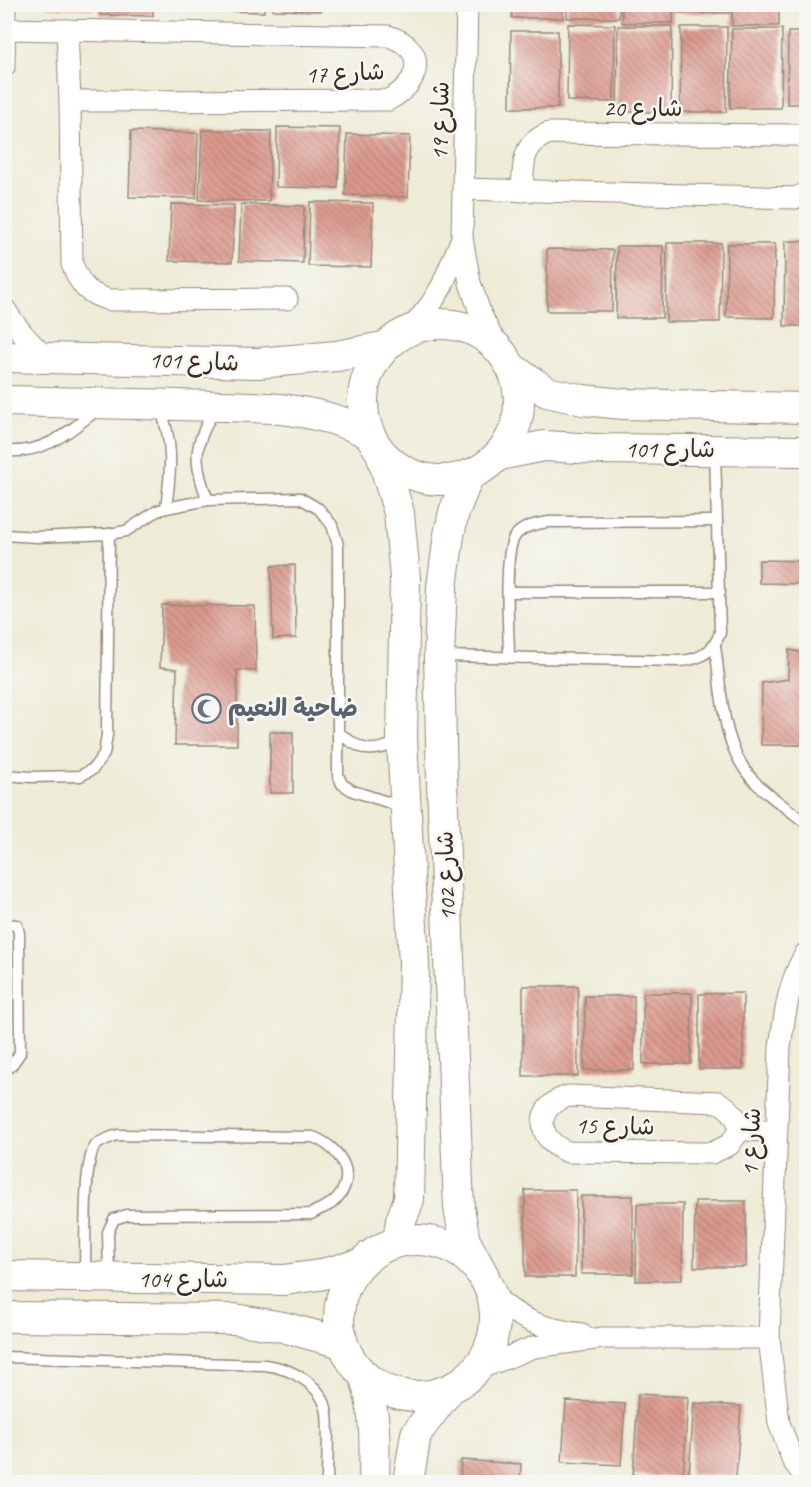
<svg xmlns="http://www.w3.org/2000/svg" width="811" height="1487" font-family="Caveat,'Playpen Sans Arabic',sans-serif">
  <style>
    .building { fill: url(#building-back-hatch) }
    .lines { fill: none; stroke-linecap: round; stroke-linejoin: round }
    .lane-casing { stroke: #948a7a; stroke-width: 13 }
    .street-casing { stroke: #948a7a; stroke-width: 23 }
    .secondary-casing { stroke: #948a7a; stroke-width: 32 }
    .lane { stroke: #fff; stroke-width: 10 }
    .street { stroke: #fff; stroke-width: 21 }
    .secondary { stroke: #fff; stroke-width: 30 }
    .labels { text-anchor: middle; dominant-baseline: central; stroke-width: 5; stroke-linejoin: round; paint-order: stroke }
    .street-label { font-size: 24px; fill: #3b2a1e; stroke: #f6f6f2 }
    .worship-label { font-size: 24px; font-weight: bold; fill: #5b616d; stroke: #f6f6f2; text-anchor: start }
  </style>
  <defs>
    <pattern id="building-back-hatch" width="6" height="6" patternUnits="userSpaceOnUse" patternTransform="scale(1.5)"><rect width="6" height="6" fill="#db998e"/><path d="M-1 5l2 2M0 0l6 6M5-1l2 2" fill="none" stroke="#b37d73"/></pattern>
  </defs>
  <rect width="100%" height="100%" fill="#f6f6f2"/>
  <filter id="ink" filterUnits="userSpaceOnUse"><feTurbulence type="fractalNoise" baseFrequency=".0167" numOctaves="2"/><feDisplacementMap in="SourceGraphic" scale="12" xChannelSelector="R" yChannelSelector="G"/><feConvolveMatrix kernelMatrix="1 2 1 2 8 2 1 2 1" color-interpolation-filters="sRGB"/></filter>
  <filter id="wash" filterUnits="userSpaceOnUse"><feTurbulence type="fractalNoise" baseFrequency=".008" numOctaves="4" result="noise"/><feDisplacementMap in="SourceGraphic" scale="24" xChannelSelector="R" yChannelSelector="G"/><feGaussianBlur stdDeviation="1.35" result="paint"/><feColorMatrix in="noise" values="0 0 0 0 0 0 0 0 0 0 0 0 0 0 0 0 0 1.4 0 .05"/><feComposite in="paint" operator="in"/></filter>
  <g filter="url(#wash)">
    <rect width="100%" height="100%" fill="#eeebd7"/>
    <g id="blocks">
      <!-- building -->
      <g class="building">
        <path d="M46,4H96V9L46,7Z"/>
        <path d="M100,4H153V16L100,15Z"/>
        <path d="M215,4H264V12L215,11Z"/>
        <path d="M273,4H321V11L273,10Z"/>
        <rect x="512" y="4" width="51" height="14"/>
        <path d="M567,4H620L619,18H567Z"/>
        <rect x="622" y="4" width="51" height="19"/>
        <rect x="678" y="4" width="52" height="9"/>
        <rect x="732" y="4" width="47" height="22"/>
        <path d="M413,5H429V7L413,6Z"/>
        <path d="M568,24L615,25L614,102L567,101Z"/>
        <path d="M618,26H672L671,112H617Z"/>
        <path d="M681,27H727L726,112H680Z"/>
        <path d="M732,29H782L781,108H730Z"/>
        <path d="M511,31H558V108H510Z"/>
        <path d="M788,32H806V104H787Z"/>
        <path d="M277,127L340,128L338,188L276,187Z"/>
        <path d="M202,130L271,131L269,201L199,200Z"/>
        <path d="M131,131L198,133L196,198L129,197Z"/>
        <path d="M347,134L410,136L408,197L345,195Z"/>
        <path d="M310,202L373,203L371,267L308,266Z"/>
        <path d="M171,204L234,205L232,262L169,261Z"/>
        <path d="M241,204L304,206L303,263L239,261Z"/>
        <path d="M785,241H806V326H784Z"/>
        <path d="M667,243H721L720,322H666Z"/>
        <path d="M727,244H775L774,318L726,317Z"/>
        <path d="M617,246H663L662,318H616Z"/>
        <path d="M547,249L613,250L612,311H547Z"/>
        <path d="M759,560L806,561V584L759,583Z"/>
        <path d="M295,565L296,638L273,639L271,566Z"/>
        <path d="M162,605L255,606L256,671L237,670V745H175L177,669L160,667Z"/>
        <path d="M789,650L806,653V745H761L762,683L788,679Z"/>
        <rect x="270" y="732" width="23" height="61"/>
        <rect x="523" y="986" width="55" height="90"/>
        <path d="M643,993H692L691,1064H643Z"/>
        <path d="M743,993V1069H699V994Z"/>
        <path d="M585,996H634V1070H584Z"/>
        <path d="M525,1190H576L575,1277H525Z"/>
        <rect x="581" y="1196" width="52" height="78"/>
        <path d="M695,1201H746V1267H694Z"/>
        <path d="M637,1204H683L682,1280L636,1281Z"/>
        <path d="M638,1394L688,1397L683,1478L633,1475Z"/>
        <path d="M566,1401L625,1404L621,1465L562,1462Z"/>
        <path d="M694,1403L741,1406L736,1477L689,1474Z"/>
        <path d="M461,1460L521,1464L520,1482H460Z"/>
      </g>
    </g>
  </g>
  <g filter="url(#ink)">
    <use href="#blocks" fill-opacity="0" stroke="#948a7a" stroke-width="1.5"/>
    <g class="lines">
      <defs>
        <g id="lane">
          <path d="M160,408C174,444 171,470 166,508"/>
          <path d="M4,451C45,454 67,433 97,410"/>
          <path d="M208,500C193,463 193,444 215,410"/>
          <path d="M4,535L37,537L109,534L126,531L157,511L166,508L208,500L300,498L319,509L332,525L338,545V775L342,784L353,791L403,807"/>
          <path d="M509,592H720"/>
          <path d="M715,646C722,693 721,752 759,786C773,799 791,811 806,823"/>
          <path d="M440,656L680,661C700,660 713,652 720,633L715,450"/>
          <path d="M509,657C509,634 503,552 515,536C523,526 536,524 548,522L717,521"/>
          <path d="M339,733C362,751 372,755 399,741"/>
          <path d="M4,775L32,777L80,776L93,769L104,754L107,735L109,534"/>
          <path d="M4,924L17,925L19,933L20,1053L11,1066L4,1071"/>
          <path d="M85,1276C86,1253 82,1159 96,1145C102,1140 110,1138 117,1135L313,1137C341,1148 361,1178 332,1203C326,1207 317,1210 311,1214L127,1215L114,1219L108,1232L109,1275"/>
          <path d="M4,1357L265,1365C290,1368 323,1384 327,1413C329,1435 327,1460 327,1482"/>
        </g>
        <g id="street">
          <path d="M467,4L462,238L470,283L481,315L496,345"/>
          <path d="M6,29L388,36C428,48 422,83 388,100L70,101"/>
          <path d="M67,30L70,101L72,264C81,286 86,293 109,300L287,299"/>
          <path d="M4,67L5,4"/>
          <path d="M464,189L796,198L806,193"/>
          <path d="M522,191C524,165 520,145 549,133L799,135L806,138"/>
          <path d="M4,308C16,328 28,342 46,357"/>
          <path d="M412,328L431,304L442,286L462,238"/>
          <path d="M806,953C788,983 785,1013 780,1047L769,1338L779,1423L793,1461L806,1478"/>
          <path d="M569,1096L718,1102C730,1108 737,1116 740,1130L729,1145L712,1153L568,1152C535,1140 534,1105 569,1096Z"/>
          <path d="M740,1130L776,1131"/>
          <path d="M493,1295C519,1321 546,1329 582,1334"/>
          <path d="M476,1370L534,1347L603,1338H769"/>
        </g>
        <g id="secondary">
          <circle cx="441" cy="402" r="78"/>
          <path d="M4,357L258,363L337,356L383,347"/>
          <path d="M513,369L547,392L583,400L623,404L806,408"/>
          <path d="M4,401C63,402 121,404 179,405C244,407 308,403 368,433"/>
          <path d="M381,453L399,513L405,578L402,739L414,964L409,1199L401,1221L398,1241"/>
          <path d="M499,455L544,446L597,449L806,451"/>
          <path d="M469,475L454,512L449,535L442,587L439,656L442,783L459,1208L465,1241L484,1276"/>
          <circle cx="417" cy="1318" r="78"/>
          <path d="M4,1276L284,1280L319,1275L360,1264"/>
          <path d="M4,1317L234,1319L283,1327L342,1343"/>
          <path d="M365,1378C376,1413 375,1446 374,1482"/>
          <path d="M408,1482L416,1434L449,1390"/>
        </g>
      </defs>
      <!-- lane casing -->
      <use href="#lane" class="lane-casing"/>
      <!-- street casing -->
      <use href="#street" class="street-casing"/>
      <!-- secondary casing -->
      <use href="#secondary" class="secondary-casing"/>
      <!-- lane -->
      <use href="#lane" class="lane"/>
      <!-- street -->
      <use href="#street" class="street"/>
      <!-- secondary -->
      <use href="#secondary" class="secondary"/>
    </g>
  </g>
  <!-- icons -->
  <defs>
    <symbol id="mosque-ring" viewBox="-11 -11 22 22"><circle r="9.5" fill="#f6f6f2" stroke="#6b7280" stroke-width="1.5"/><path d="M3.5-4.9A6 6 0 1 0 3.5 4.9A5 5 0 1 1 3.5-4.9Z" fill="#6b7280"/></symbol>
  </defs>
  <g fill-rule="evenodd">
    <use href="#mosque-ring" x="190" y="692" width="33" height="33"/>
  </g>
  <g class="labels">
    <!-- street labels -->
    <g class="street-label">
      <text transform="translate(345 73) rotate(-3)">شارع 17</text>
      <text x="643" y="108">شارع 20</text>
      <text transform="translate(440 121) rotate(-89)">شارع 19</text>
      <text transform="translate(194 361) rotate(2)">شارع 101</text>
      <text x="670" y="449">شارع 101</text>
      <text transform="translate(446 876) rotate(-92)">شارع 102</text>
      <text transform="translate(615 1126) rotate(1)">شارع 15</text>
      <text transform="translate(751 1142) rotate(-88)">شارع 1</text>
      <text x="183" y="1279">شارع 104</text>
    </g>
    <!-- worship labels -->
    <g class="worship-label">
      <text x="228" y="708">ضاحية النعيم</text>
    </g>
  </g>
  <!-- margin -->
  <rect width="811" height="1487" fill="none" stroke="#f6f6f2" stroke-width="24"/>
</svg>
